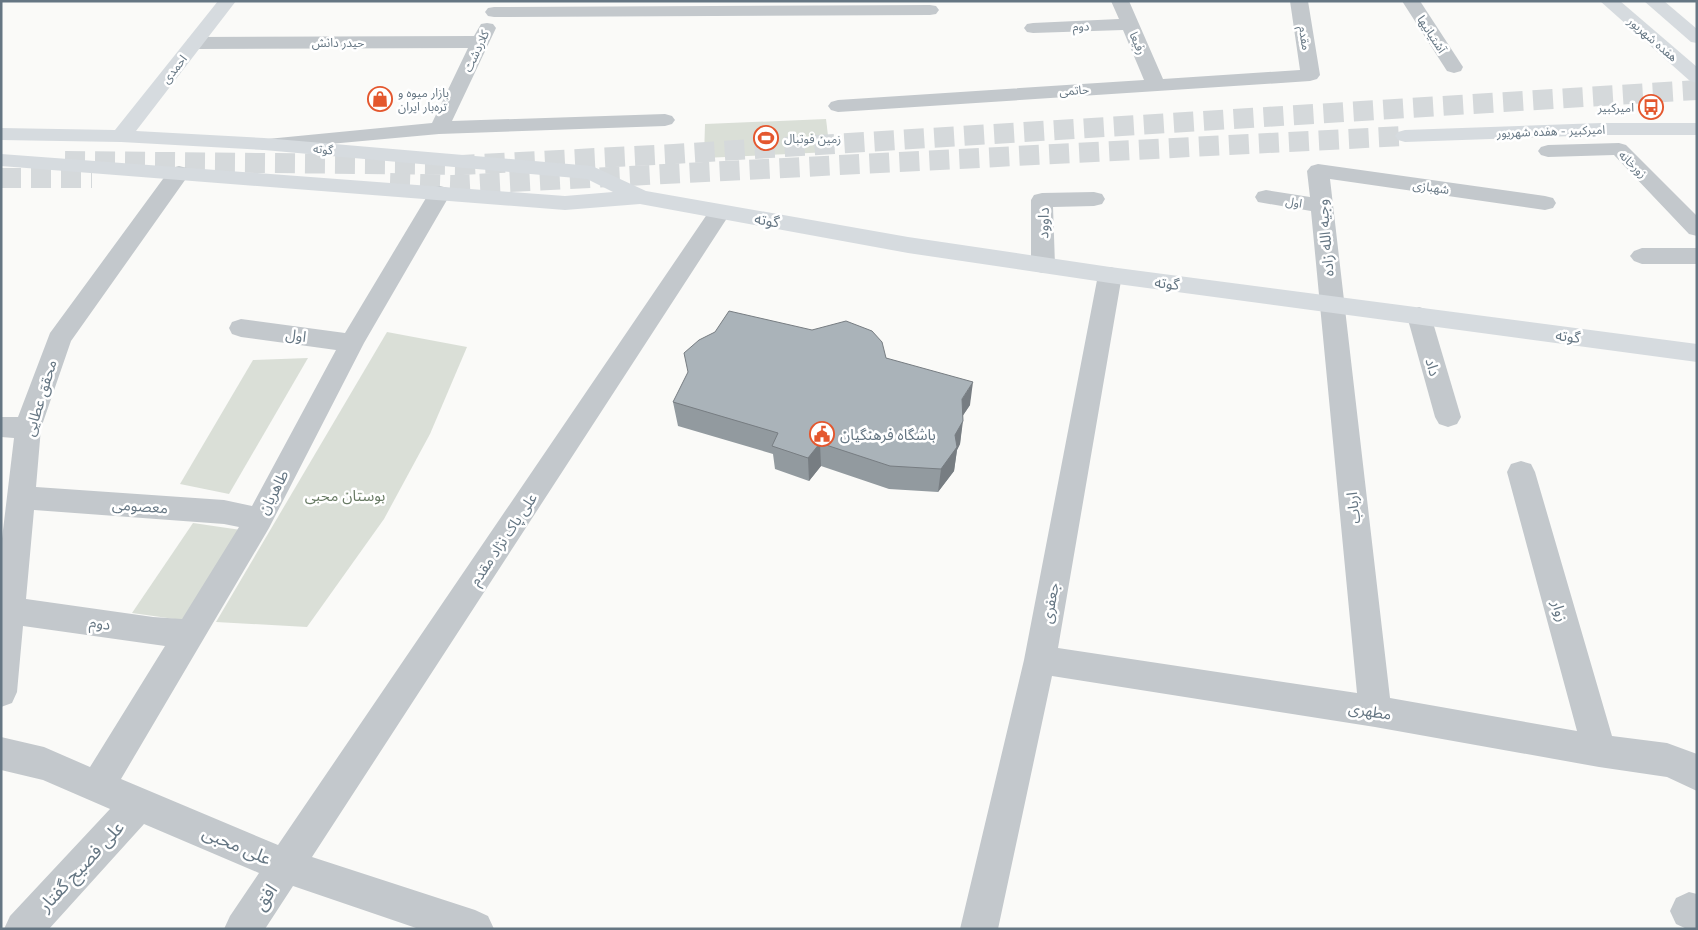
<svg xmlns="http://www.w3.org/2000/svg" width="1698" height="930" font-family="Mulish,'Noto Sans Arabic',sans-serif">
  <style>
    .green { fill: #dadfd7 }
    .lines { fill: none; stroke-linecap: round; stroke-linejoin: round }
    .primary-tunnel { stroke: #d5d9db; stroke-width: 20; stroke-dasharray: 20 10; stroke-linecap: butt }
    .street { fill: #c3c8cc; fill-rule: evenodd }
    .secondary { fill: #d6dbdf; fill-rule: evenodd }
    .primary { fill: #d6dbdf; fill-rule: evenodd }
    .wall { fill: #929a9f }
    .shaded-wall { fill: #777d82 }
    .building { fill: #aab3b9; stroke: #777d82 }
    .labels { text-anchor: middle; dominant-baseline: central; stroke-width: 5; stroke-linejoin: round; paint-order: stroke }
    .far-street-label { font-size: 12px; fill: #657683; stroke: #fff }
    .far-poi-label { font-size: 12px; fill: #657683; stroke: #fff; text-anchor: start }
    .street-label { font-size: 15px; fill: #657683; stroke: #fff }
    .poi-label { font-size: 15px; fill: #657683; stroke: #fff; text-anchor: start }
    .park-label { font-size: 15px; fill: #687a64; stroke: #fff }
    .near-street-label { font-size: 18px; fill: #657683; stroke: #fff }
  </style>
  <rect width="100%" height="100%" fill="#fafaf8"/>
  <!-- green -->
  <g class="green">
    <path d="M826,119L830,152L704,158L705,124Z"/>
    <path d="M387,332L467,347L430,434L384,519L307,627L216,622Z"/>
    <path d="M308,358L229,494L180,484L253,360Z"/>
    <path d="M193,523L241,530L182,620L132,613Z"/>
  </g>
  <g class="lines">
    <!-- primary-tunnel -->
    <g class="primary-tunnel">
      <path d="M65,161L462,165L674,154L1697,90"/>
      <path d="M1,178H92"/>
      <path d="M390,183L453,185L1405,136"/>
    </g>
    <!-- street -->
    <g class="street">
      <path d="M1111,1H1129L1163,79L1300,70L1290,1H1308L1320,75L1317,79L1310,81L838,112L831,110L828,106L831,102L838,100L1144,80L1123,30L1033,33L1027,32L1024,28L1027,24L1033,23L1119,19Z"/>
      <path d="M1402,1H1420L1463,67L1461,71L1454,73L1447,71Z"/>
      <path d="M930,5L936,6L939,10L936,14L930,15L494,17L488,16L485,12L488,8L494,7Z"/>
      <path d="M487,23L493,24L496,28L452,121L665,114L672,116L675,120L672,124L665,126L439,134L264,150L257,148L254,144L257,140L432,123L468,48L195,49L188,47L186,43L188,39L195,37L474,36L481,24Z"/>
      <path d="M1619,143L1626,145L1697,216V236L1689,234L1614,155L1548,157L1541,155L1538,151L1541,147L1548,145Z"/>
      <path d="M1318,164L1545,196L1553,198L1556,203L1553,208L1545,210L1330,179L1390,698L1577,731L1507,472L1511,464L1521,461L1531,464L1535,472L1612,736L1667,743L1697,754V791L1667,777L1599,767L1375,727L1052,676L998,929H960L1024,660L1098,275L1102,269L1110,267L1118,269L1122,275L1058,648L1357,693L1311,211L1258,202L1255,197L1258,192L1266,190L1310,197L1307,171L1311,166Z"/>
      <path d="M179,166L187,168L190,173L71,341L41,428L36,487L224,500L252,506L336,350L241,337L232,334L229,328L232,322L241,319L345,333L432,188L440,186L448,188L451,193L364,343L269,528L121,779L278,845L712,207L720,205L728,207L731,212L312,857L475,910L488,916L494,929H419L293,886L265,929H224L230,916L259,873L144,824L49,929H4L10,916L110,809L43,780L1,770V737L44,747L90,767L165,646L23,626L17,692L12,703L1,707V547L14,438L1,437V417H18L50,333L171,168ZM34,510L224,524L239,527L182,619L153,617L26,599Z"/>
      <path d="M1094,192L1102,194L1105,199L1102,204L1094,206L1053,207L1055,265L1051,271L1043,273L1035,271L1031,265V200L1034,195L1042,193Z"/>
      <path d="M1642,248H1697V264H1642L1634,261L1630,256L1634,251Z"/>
      <path d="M1419,307L1428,310L1431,316L1461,417L1457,424L1448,427L1439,424L1435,417L1407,316L1410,310Z"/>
      <path d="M1689,892L1697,894V929H1687L1676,924L1670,911L1676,898Z"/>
    </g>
    <!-- secondary -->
    <path class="secondary" d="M218,1H236L136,131L264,138L592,166L646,191L908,237L1110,267L1697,344V362L1110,283L908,253L640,204L565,210L1,166V154L565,196L613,192L587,179L264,150L121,142L1,140V128L115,130Z"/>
    <!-- primary -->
    <g class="primary">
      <path d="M1600,1H1620L1697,67V83L1690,81Z"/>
      <path d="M1644,1H1664L1697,29V43L1691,42Z"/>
      <path d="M1601,123H1697V135H1601L1405,142L1398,140L1395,136L1398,132L1405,130Z"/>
    </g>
  </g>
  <!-- wall -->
  <path class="wall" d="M886,358L970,405L963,415L960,444L957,450L954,471L938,492L889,489L821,466L809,481L775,469L773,454L678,426L673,402Z"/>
  <!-- shaded-wall -->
  <g class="shaded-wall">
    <path d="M973,382L970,405L958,423L962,399Z"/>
    <path d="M963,421L960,444L957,450L954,471L938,492L941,469L955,435Z"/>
    <path d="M820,443L821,466L809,481L808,458Z"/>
  </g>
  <!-- building -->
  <path class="building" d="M729,311L812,330L846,321L872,331L882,342L886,358L973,382L962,399L963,421L955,435L957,447L941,469L890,466L820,443L808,458L772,446L778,433L673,402L688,372L684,353L699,340L715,332Z"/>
  <!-- icons -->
  <defs>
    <symbol id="shop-ring" viewBox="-11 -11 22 22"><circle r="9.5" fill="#fff" stroke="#e4572e" stroke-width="1.5"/><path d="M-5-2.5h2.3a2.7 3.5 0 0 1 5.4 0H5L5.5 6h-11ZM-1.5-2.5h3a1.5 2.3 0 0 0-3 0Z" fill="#e4572e"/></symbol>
    <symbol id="bus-ring" viewBox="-11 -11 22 22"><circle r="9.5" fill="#fff" stroke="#e4572e" stroke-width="1.5"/><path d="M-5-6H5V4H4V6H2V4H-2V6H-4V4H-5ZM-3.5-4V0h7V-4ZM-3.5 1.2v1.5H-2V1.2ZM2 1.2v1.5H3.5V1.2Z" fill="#e4572e"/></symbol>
    <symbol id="stadium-ring" viewBox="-11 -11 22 22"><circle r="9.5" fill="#fff" stroke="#e4572e" stroke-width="1.5"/><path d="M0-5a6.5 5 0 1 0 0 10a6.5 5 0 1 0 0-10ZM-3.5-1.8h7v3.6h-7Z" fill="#e4572e"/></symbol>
    <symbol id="civic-ring" viewBox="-11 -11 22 22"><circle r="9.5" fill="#fff" stroke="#e4572e" stroke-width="1.5"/><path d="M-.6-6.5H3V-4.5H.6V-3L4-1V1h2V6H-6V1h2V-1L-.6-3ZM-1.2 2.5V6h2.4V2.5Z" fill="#e4572e"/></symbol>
  </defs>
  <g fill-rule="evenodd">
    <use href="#shop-ring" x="366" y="85" width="28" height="28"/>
    <use href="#bus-ring" x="1637" y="93" width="28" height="28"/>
    <use href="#stadium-ring" x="752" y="124" width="28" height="28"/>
    <use href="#civic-ring" x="808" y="420" width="28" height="28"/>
  </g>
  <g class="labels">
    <!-- far-street labels -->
    <g class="far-street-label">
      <text transform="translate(1081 26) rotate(-2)">دوم</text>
      <text transform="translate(1432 34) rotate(57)">آشتیانیها</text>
      <text transform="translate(1305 38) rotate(81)">مقدم</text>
      <text transform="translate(1653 39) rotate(41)">هفده شهریور</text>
      <text x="338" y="42">حیدر دانش</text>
      <text transform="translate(1138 43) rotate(67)">رفیعا</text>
      <text transform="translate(476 51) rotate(-65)">کلاردشت</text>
      <text transform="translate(174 69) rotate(-52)">احمدی</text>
      <text transform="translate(1074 90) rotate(-4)">حاتمی</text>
      <text transform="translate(1551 131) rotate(-2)">امیرکبیر - هفده شهریور</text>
      <text transform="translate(323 149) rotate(5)">گوته</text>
      <text transform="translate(1633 164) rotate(44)">زورخانه</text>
      <text transform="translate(1431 187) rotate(8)">شهبازی</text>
      <text transform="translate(1294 202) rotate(10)">اول</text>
    </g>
    <!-- far-poi labels -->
    <g class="far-poi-label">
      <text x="398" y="92">بازار میوه و<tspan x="398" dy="14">تره‌بار ایران</tspan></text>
      <text x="1634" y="107" text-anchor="end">امیرکبیر</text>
      <text x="784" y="138">زمین فوتبال</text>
    </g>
    <!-- street labels -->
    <g class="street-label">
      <text transform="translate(767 220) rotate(10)">گوته</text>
      <text transform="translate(1043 223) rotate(-89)">داوود</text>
      <text transform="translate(1325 238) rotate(-95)">وجیه الله زاده</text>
      <text transform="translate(1167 283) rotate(7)">گوته</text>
      <text transform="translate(296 335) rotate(8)">اول</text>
      <text transform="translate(1568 336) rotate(7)">گوته</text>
      <text transform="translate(1433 367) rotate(74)">داد</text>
      <text transform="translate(40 398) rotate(-73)">محقق عطایی</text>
      <text transform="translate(273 492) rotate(-62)">طاهریان</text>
      <text transform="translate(140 506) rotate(4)">معصومی</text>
      <text transform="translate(1353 508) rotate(-96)">ارباب</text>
      <text transform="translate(503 539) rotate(-56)">علی پاک نژاد مقدم</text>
      <text transform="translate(1050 603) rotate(-80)">جعفری</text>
      <text transform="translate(1560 611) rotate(74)">زوار</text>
      <text transform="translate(100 623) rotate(8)">دوم</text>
      <text transform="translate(1370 711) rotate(9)">مطهری</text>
    </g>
    <!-- poi labels -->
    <g class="poi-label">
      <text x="840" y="434">باشگاه فرهنگیان</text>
    </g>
    <!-- park labels -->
    <g class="park-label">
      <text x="345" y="495">بوستان محبی</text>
    </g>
    <!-- near-street labels -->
    <g class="near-street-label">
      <text transform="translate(237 845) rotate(23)">علی محبی</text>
      <text transform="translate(81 866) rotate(-47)">علی فصیح گفتار</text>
      <text transform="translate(265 897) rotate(-56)">افق</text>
    </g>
  </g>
  <!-- border -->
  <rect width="1698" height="930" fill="none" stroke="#657683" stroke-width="5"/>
</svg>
